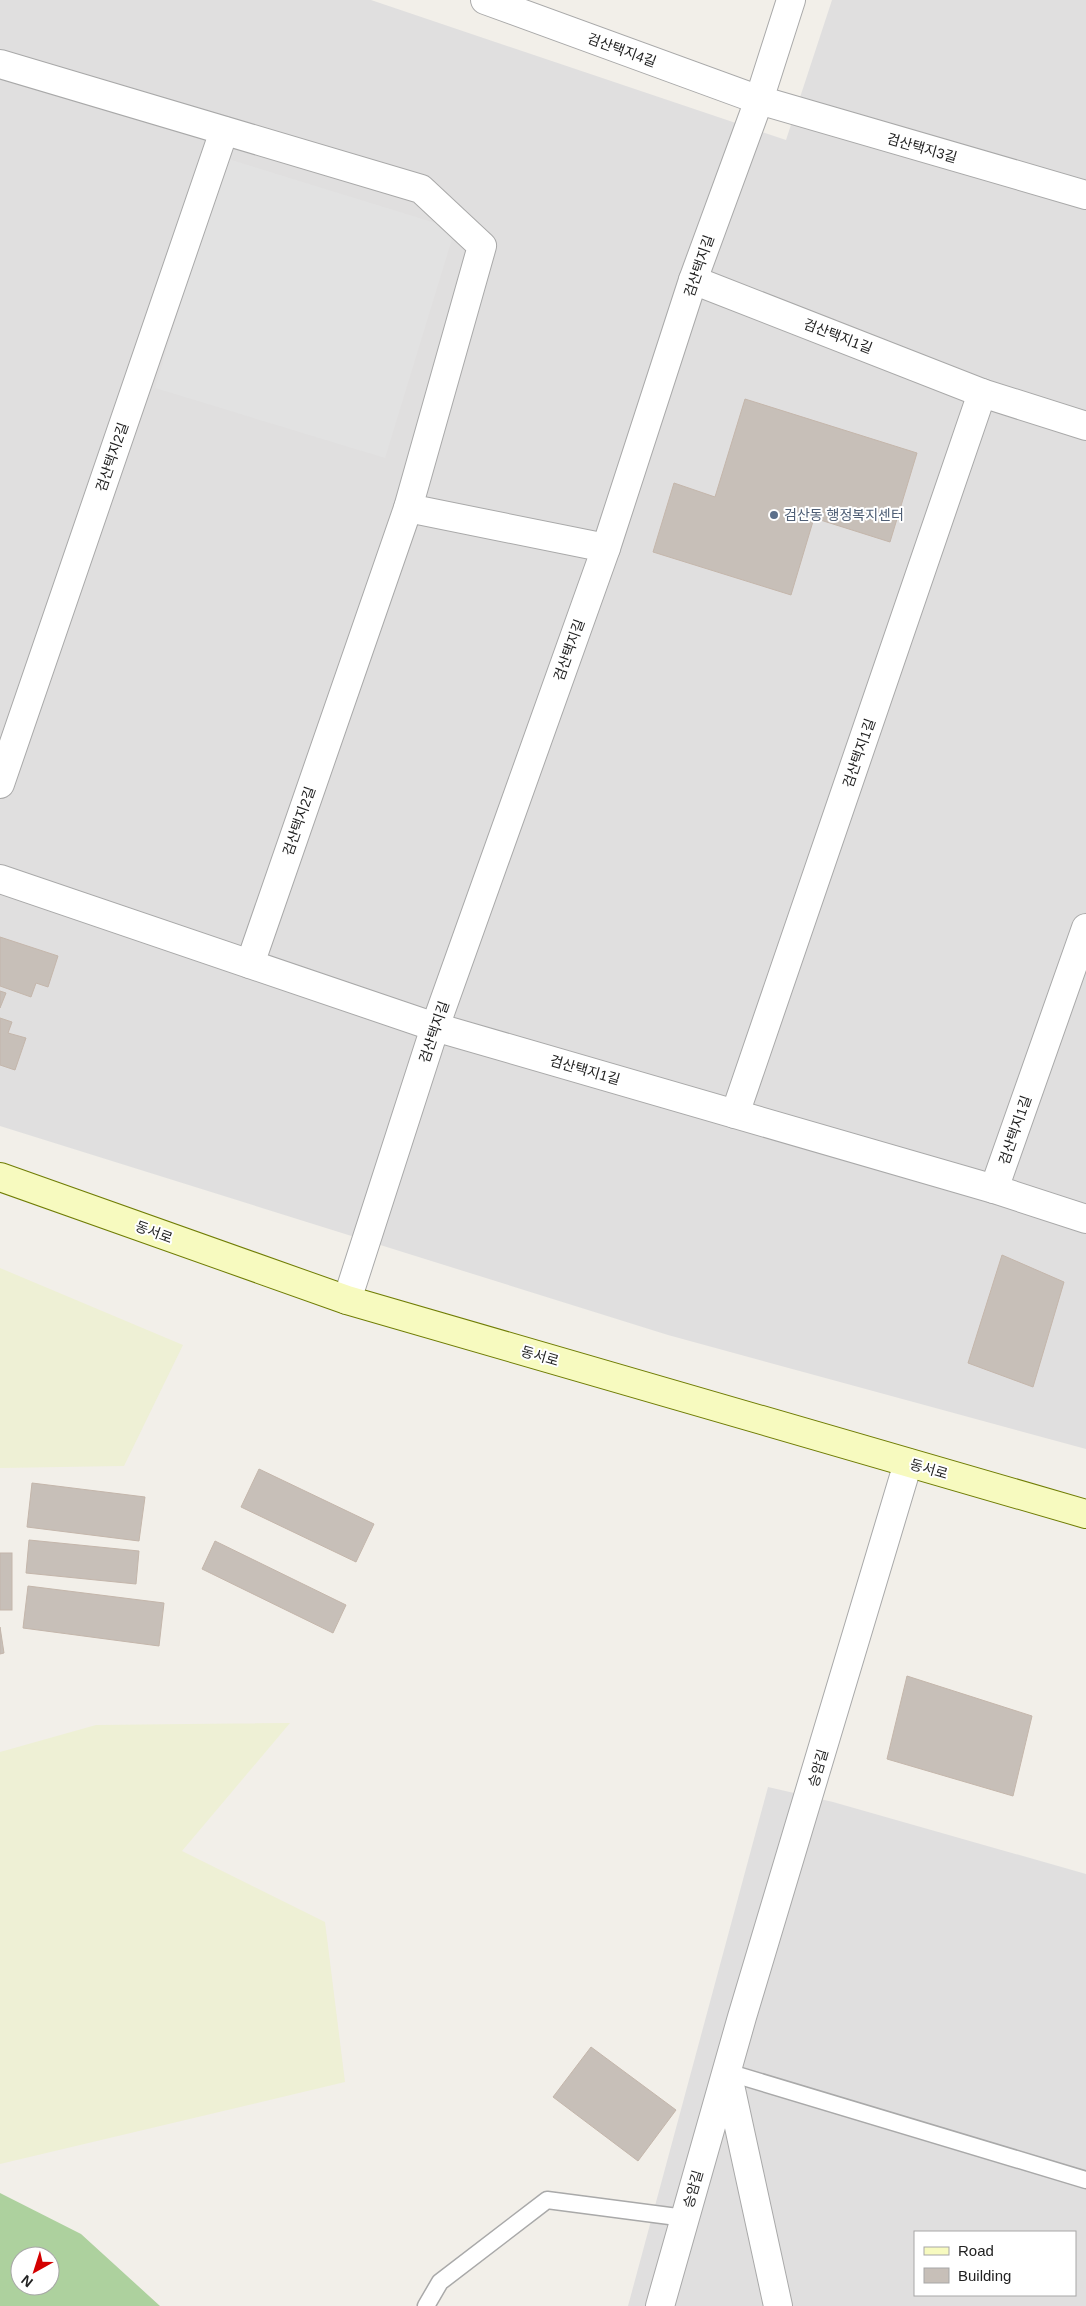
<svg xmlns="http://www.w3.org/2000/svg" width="1086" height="2306" font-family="Arial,'Noto Sans KR',sans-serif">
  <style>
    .residential { fill: #e0dfdf; fill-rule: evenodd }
    .farmland { fill: #eef0d5 }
    .forest { fill: #add19e; fill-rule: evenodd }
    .parking { fill: #e2e2e2 }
    .building { fill: #c7bfb8; stroke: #c4b6ab }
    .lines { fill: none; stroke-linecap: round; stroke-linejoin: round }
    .lane-casing { stroke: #a9a9a9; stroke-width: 19 }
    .street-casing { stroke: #a9a9a9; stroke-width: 30 }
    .secondary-casing { stroke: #707d05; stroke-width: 30 }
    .lane { stroke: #fff; stroke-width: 16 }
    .street { stroke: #fff; stroke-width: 28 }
    .secondary { stroke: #f7fabf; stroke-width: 28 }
    .service-dot { fill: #5c6f8a; stroke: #fff; stroke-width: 2 }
    .labels { text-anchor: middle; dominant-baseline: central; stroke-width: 4; stroke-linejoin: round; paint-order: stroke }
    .street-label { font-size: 14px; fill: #222; stroke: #fff }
    .service-label { font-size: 14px; fill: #4e5e75; stroke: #fff; text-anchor: start }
  </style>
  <rect width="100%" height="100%" fill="#f2efe9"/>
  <!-- residential -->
  <g class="residential">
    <path d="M0,0H371L786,140L832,0H1086V1449L668,1335L0,1126Z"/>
    <path d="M768,1787L833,1802L1086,1874V2306H628ZM915,2232H1075V2295H915Z"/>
  </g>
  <!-- farmland -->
  <g class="farmland">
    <path d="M0,1268L183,1345L124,1466L0,1468Z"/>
    <path d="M290,1723L182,1851L325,1922L345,2082L0,2164V1752L96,1725Z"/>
  </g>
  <!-- forest -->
  <path class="forest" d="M0,2193L81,2234L160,2306H0ZM20,2256H50V2286H20Z"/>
  <!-- parking -->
  <path class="parking" d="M225,158L455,229L385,458L155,388Z"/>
  <!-- building -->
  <g class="building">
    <path d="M745,399L917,453L890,542L814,518L791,595L653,552L674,483L715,497Z"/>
    <path d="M0,937L58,956L48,987L36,983L31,997L0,986Z"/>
    <path d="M0,991L6,993L0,1008Z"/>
    <path d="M0,1018L12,1022L8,1033L26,1038L15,1070L0,1065Z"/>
    <path d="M1002,1255L1064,1282L1033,1387L968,1363Z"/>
    <path d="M259,1469L374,1524L356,1562L241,1507Z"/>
    <path d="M32,1483L145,1497L139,1541L27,1527Z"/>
    <path d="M29,1540L139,1551L136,1584L26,1573Z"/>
    <path d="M215,1541L346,1605L333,1633L202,1569Z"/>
    <rect x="0" y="1553" width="12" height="57"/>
    <path d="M28,1586L164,1603L159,1646L23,1628Z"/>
    <path d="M0,1627L4,1653L0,1654Z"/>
    <path d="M907,1676L1032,1716L1013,1796L887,1759Z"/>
    <path d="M591,2047L676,2110L638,2161L553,2097Z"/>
  </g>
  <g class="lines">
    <defs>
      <g id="lane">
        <path d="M727,2072L1086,2180"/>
        <path d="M426,2306L440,2282L547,2200L685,2218"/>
      </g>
      <g id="street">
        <path d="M485,0L759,100L1086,195"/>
        <path d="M0,64L421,189L482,246L408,508L250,964"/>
        <path d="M693,280L982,393L1086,426"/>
        <path d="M408,508L606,548"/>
        <path d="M0,784L224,131"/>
        <path d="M0,879L435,1027L994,1189L1086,1219"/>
        <path d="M735,1114L982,393"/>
        <path d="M994,1189L1086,928"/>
        <path d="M347,1300L435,1027L606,548L693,280L759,100L791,0"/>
        <path d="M728,2076L778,2306"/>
        <path d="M660,2306L742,2017L908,1463"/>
      </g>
      <path id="secondary" d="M0,1177L347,1300L1086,1514"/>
    </defs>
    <!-- lane casing -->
    <use href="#lane" class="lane-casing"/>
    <!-- street casing -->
    <use href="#street" class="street-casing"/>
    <!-- secondary casing -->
    <use href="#secondary" class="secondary-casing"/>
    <!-- lane -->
    <use href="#lane" class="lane"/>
    <!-- street -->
    <use href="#street" class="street"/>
    <!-- secondary -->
    <use href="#secondary" class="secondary"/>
  </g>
  <!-- markers -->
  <circle class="service-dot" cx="774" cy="515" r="5"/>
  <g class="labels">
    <!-- street labels -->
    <g class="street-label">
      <text transform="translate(622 50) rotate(20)">검산택지4길</text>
      <text transform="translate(922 148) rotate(16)">검산택지3길</text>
      <text transform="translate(699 266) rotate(-71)">검산택지길</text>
      <text transform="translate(838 336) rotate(21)">검산택지1길</text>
      <text transform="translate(112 457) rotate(-71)">검산택지2길</text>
      <text transform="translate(569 650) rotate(-70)">검산택지길</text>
      <text transform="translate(859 753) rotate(-71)">검산택지1길</text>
      <text transform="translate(299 821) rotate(-71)">검산택지2길</text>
      <text transform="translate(434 1032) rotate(-71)">검산택지길</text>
      <text transform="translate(585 1070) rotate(16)">검산택지1길</text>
      <text transform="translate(1015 1130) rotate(-71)">검산택지1길</text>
      <text transform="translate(154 1232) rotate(20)">동서로</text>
      <text transform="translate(540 1356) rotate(16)">동서로</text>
      <text transform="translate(929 1469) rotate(16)">동서로</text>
      <text transform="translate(818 1768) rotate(-74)">승암길</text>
      <text transform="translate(693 2189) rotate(-74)">승암길</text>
    </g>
    <!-- service labels -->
    <g class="service-label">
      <text x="784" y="515">검산동 행정복지센터</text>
    </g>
  </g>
  <!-- legend -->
  <rect x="914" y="2231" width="162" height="65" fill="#ffffff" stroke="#a7a7a7"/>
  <rect x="924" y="2247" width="25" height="8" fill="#f7fabf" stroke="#a7a7a7"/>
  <text x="958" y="2256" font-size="15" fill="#222222">Road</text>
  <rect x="924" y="2268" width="25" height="15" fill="#c7bfb8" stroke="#a7a7a7"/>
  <text x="958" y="2281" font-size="15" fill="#222222">Building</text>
  <!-- north arrow -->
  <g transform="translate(35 2271) rotate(219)"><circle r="24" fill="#ffffff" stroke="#a7a7a7"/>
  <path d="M0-4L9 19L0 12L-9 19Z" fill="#d40000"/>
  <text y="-8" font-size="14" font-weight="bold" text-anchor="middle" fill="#222222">N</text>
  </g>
</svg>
